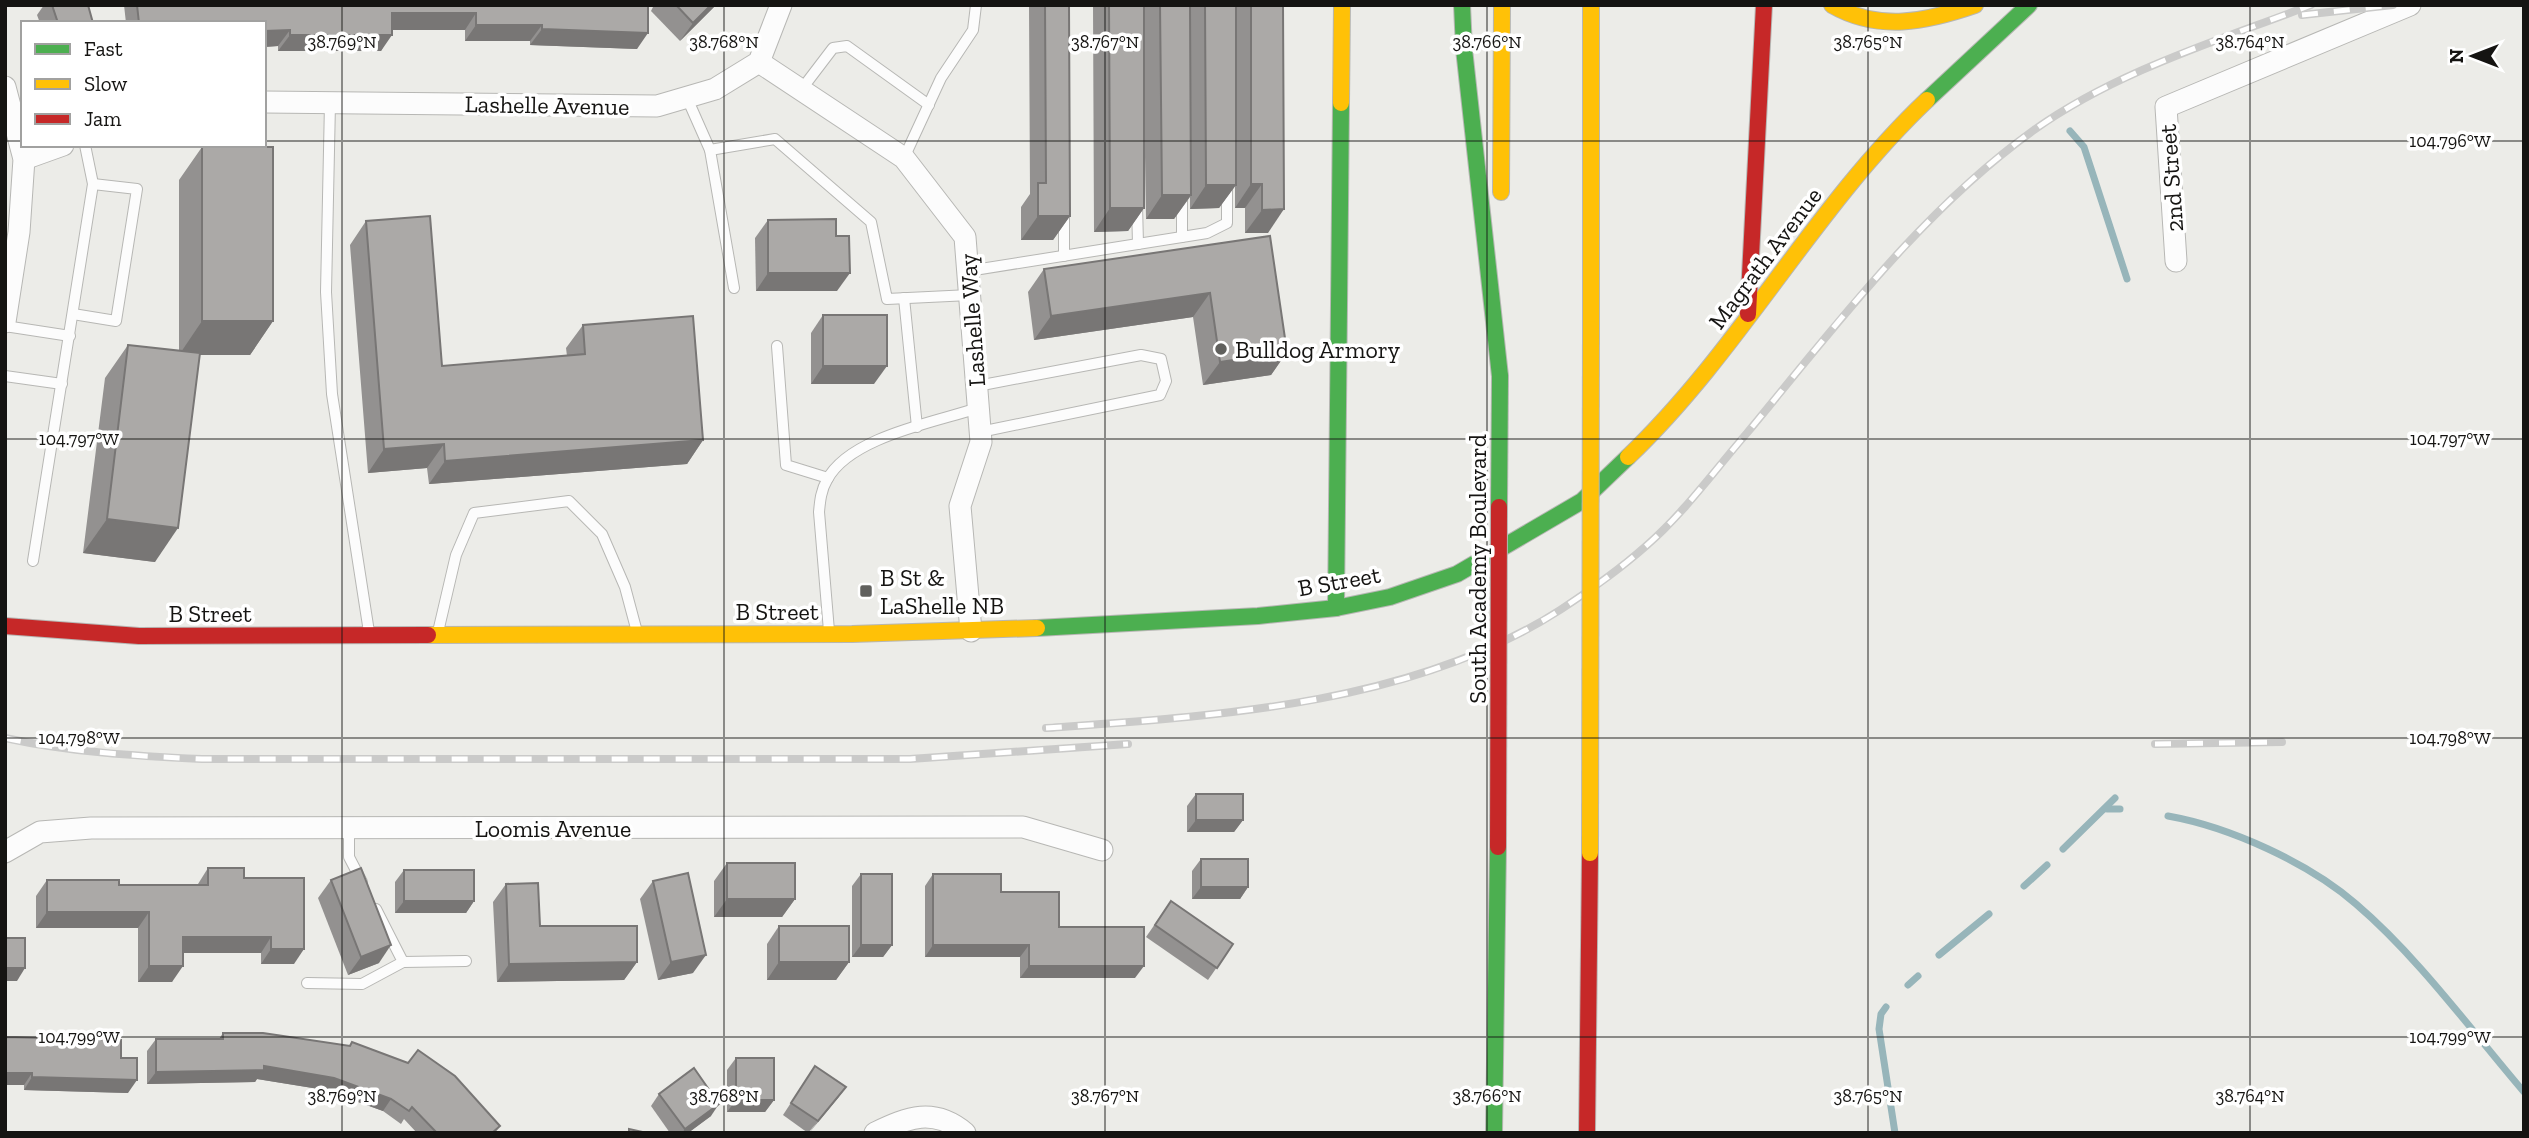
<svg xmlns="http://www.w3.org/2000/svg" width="2529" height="1138" font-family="'Zilla Slab',serif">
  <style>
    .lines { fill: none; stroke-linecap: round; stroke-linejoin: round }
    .stream { stroke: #97b5ba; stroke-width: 7 }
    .lane-casing { stroke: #b7b7b4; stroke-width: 12 }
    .street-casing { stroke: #b7b7b4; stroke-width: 23 }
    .fast-casing { stroke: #b7b7b4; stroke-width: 18 }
    .slow-casing { stroke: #b7b7b4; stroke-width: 18 }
    .jam-casing { stroke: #b7b7b4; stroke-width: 18 }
    .lane { stroke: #fcfcfc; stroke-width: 10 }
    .street { stroke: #fcfcfc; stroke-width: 21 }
    .fast { stroke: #4caf50; stroke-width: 16 }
    .slow { stroke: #ffc107; stroke-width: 16 }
    .jam { stroke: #c62828; stroke-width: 16 }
    .rail-casing { stroke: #cacac9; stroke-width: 8 }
    .rail { stroke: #fff; stroke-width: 5; stroke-dasharray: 16; stroke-linecap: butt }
    .fast-bridge-casing { stroke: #b7b7b4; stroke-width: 18; stroke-linecap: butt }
    .slow-bridge-casing { stroke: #b7b7b4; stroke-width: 18; stroke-linecap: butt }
    .jam-bridge-casing { stroke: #b7b7b4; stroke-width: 18; stroke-linecap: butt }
    .fast-bridge { stroke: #4caf50; stroke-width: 16 }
    .slow-bridge { stroke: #ffc107; stroke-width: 16 }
    .jam-bridge { stroke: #c62828; stroke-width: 16 }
    .wall { fill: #939190 }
    .shaded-wall { fill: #787675 }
    .building { fill: #aba9a7; stroke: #787675; stroke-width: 2 }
    .ticks { fill: none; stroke: #151412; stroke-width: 2; stroke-opacity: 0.45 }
    .poi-dot { fill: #60605d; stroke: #fff; stroke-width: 2.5 }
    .labels { text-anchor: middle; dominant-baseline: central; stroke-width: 7; stroke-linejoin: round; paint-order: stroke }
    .street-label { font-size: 24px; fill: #151412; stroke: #fff }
    .poi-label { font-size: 24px; fill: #151412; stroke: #fff; text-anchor: start }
    .ticks-label { font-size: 18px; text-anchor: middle; fill: #151412; stroke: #fff; stroke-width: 7; stroke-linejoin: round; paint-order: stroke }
  </style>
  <rect width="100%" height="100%" fill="#ecece8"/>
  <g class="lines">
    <!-- stream -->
    <g class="stream">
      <path d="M2070,131L2084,147L2127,279"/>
      <path d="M2107,809H2120"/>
      <path d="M2168,816C2230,827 2309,863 2356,904C2418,957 2471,1030 2524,1092"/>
      <path d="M2063,849L2115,798"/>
      <path d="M2024,886L2047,865"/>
      <path d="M1939,955L1989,914"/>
      <path d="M1908,985L1918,976"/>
      <path d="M1886,1007L1881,1014L1879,1029L1895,1133"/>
    </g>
    <defs>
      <g id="lane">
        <path d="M801,90L833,48L847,46L929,105"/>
        <path d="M687,98L710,150"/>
        <path d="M330,103L326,292L332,394L369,632"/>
        <path d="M904,158L941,78L973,30L976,5"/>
        <path d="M1182,195V237"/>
        <path d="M1137,205L1138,244"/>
        <path d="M1064,210V256"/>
        <path d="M968,271L1207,233L1227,223V182"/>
        <path d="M734,288L710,150L775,139L871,222L887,299L970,295"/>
        <path d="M904,298L917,427"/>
        <path d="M73,314L116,321L137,189L93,184"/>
        <path d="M5,326L70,336"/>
        <path d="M777,346L786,465L828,478"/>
        <path d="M5,376L62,384"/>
        <path d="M977,386L1141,355L1161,359L1166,381L1160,395L980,432"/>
        <path d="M33,561L93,184L85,145"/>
        <path d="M829,631L819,512C820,501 821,490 827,480C849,437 936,422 978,408"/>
        <path d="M438,632L456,555L474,513L569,501L602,534L625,587L637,632"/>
        <path d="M349,828V857L362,882"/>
        <path d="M403,962L466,961"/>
        <path d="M307,983L362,984L403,962L376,909"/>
      </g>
      <g id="street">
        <path d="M759,62L904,158L965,237L981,442L960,506L971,631"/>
        <path d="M5,87L24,159L19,232L5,322"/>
        <path d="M264,102L657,106L715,89L759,62L781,5"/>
        <path d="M24,159L63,145"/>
        <path d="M2176,261L2166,107L2410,5"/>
        <path d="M5,852L40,832L91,828L1023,827L1102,850"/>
        <path d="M875,1133C908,1117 934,1107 965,1133"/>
      </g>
      <g id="fast">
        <path d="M1462,5L1464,49L1500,376"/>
        <path d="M1927,100L2029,5"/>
        <path d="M1336,608L1341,103"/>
        <path d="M1037,628L1258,616L1336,608L1390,597L1457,574L1582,501L1628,457"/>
        <path d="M1494,1133L1498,847"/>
      </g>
      <g id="slow">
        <path d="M1591,5V329"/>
        <path d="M1832,5C1879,32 1926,22 1975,5"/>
        <path d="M1341,103L1342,5"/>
        <path d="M1501,192L1502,5"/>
        <path d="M1628,457C1741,349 1814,207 1927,100"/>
        <path d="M428,635L852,634L1037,628"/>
      </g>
      <g id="jam">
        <path d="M1748,314L1764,5"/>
        <path d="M5,626L139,636L428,635"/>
        <path d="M1587,1133L1590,853"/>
      </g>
    </defs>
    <!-- lane casing -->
    <use href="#lane" class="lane-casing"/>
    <!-- street casing -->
    <use href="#street" class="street-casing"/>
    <!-- fast casing -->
    <use href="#fast" class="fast-casing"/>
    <!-- slow casing -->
    <use href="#slow" class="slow-casing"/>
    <!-- jam casing -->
    <use href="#jam" class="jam-casing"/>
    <!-- lane -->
    <use href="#lane" class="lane"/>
    <!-- street -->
    <use href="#street" class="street"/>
    <!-- fast -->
    <use href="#fast" class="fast"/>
    <!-- slow -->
    <use href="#slow" class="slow"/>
    <!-- jam -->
    <use href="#jam" class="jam"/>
    <defs>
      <g id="rail">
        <path d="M2302,15L2393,5"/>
        <path d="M1046,728C1217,716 1412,705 1560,610C1589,591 1619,570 1646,546C1684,513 1714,471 1747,433C1835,327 1921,211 2034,130C2117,71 2217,41 2311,5"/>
        <path d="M5,738C70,752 135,756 202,759H910L1128,744"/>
        <path d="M2155,744L2282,742"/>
      </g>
    </defs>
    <!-- rail casing -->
    <use href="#rail" class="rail-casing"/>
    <!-- rail -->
    <use href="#rail" class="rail"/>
    <defs>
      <path id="fast-bridge" d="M1499,507L1500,376"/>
      <path id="slow-bridge" d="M1590,853L1591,329"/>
      <path id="jam-bridge" d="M1498,847L1499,507"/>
    </defs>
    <!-- fast-bridge casing -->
    <use href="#fast-bridge" class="fast-bridge-casing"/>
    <!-- slow-bridge casing -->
    <use href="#slow-bridge" class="slow-bridge-casing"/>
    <!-- jam-bridge casing -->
    <use href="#jam-bridge" class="jam-bridge-casing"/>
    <!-- fast-bridge -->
    <use href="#fast-bridge" class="fast-bridge"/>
    <!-- slow-bridge -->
    <use href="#slow-bridge" class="slow-bridge"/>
    <!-- jam-bridge -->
    <use href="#jam-bridge" class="jam-bridge"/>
  </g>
  <!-- wall -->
  <g class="wall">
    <path d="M44,5H88L93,23H40L37,15Z"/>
    <path d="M124,5H648L637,49L530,45V41H465V30H392L381,51H278V46L264,47V23H126Z"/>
    <path d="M654,5H716L680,41L651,11Z"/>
    <path d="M1029,5H1069L1070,216L1053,240H1021V207L1030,194Z"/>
    <path d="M1093,5H1283L1268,233H1245V208H1235V186L1219,208L1190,209V197L1174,219H1146L1144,95V208L1128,231L1094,232Z"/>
    <path d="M202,147L273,321L250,355H200L155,562L83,553L105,378L128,345L179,351V180Z"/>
    <path d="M768,220L837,291H756L755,238Z"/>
    <path d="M366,221L442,366L567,356L566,348L583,325L703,440L687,464L429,484L427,468L368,473L350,245Z"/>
    <path d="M1270,236L1287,352L1271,375L1203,385L1193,317L1034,340L1028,292L1044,269Z"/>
    <path d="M823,315L874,384H811V333Z"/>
    <path d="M1196,794L1243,820L1234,832H1187V806Z"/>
    <path d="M1201,859L1248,887L1240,899H1192V871Z"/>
    <path d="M727,863L795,899L782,917H714V881Z"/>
    <path d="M208,868L244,878L294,964H261V953H183L172,982H138V928H36V896L47,880L119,885H198V884Z"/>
    <path d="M404,870L474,901L466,913H395V882Z"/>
    <path d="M861,874L892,945L883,957H852V886Z"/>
    <path d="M933,874L1001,892L1059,927L1135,978H1020V957H925V886Z"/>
    <path d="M331,880L379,963L348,975L318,898Z"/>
    <path d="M653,881L693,973L658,980L640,899Z"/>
    <path d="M506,884L540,926L637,962L624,980L497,982L493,902Z"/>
    <path d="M1171,901L1233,944L1208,980L1146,937Z"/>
    <path d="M779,926L849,962L836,980H767V944Z"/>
    <path d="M223,1033L349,1046L352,1042L500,1126L495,1133H417L404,1119L401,1124L383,1111L325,1090L257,1079L255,1082L147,1084V1051L156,1039H219Z"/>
    <path d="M6,1037L128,1093L24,1090V1085H5Z"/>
    <path d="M736,1058L774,1100L765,1112H727V1070Z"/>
    <path d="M815,1066L846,1087L837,1099L808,1133L783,1115Z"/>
    <path d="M659,1094L711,1116L688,1133H670L651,1106Z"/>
  </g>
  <!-- shaded-wall -->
  <g class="shaded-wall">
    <path d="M711,5H716L680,41L693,23Z"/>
    <path d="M392,13H476L465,30H381Z"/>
    <path d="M476,25H542L530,41H465Z"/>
    <path d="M542,29L648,33L637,49L530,45Z"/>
    <path d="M290,30L278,46L264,47V31Z"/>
    <path d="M290,35H392L381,51H278Z"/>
    <path d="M1251,184H1262L1245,208H1235Z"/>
    <path d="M1206,185H1236L1219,208L1190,209Z"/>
    <path d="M1162,195H1191L1174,219H1146Z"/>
    <path d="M1110,208H1144L1128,231L1094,232Z"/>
    <path d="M1284,209L1268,233H1245L1262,210Z"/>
    <path d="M1038,216H1070L1053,240H1021Z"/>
    <path d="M768,273H850L837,291H756Z"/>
    <path d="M1210,293L1193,317L1034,340L1051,316Z"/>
    <path d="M202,321H273L250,355H179Z"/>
    <path d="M1287,352L1271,375L1203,385L1220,362Z"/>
    <path d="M823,366H887L874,384H811Z"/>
    <path d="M703,440L687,464L429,484L445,461Z"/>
    <path d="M444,444L427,468L368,473L384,449Z"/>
    <path d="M107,519L178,528L155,562L83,553Z"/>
    <path d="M1196,820H1243L1234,832H1187Z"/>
    <path d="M1201,887H1248L1240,899H1192Z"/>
    <path d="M727,899H795L782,917H714Z"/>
    <path d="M404,901H474L466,913H395Z"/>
    <path d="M47,912H149L138,928H36Z"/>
    <path d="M183,937H271L261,953H172Z"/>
    <path d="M391,945L379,963L348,975L361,957Z"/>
    <path d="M861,945H892L883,957H852Z"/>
    <path d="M933,945H1029L1020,957H925Z"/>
    <path d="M271,949H304L294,964H261Z"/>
    <path d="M706,955L693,973L658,980L671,962Z"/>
    <path d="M637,962L624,980L497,982L509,964Z"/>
    <path d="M779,962H849L836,980H767Z"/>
    <path d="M149,966H183L172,982H138Z"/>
    <path d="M1029,966H1144L1135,978H1020Z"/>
    <path d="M5,968H25L17,981H5Z"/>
    <path d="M264,1066L334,1078L391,1099L383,1111L325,1090L257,1079L255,1082L147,1084L156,1072Z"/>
    <path d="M5,1073H32L24,1085H5Z"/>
    <path d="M32,1077L137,1080L128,1093L24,1090Z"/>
    <path d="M846,1087L837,1099L809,1133L818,1121Z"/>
    <path d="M736,1100H774L765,1112H727Z"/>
    <path d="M719,1104L711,1116L688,1133H682L685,1129Z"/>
  </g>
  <!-- building -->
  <g class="building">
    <path d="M52,5H88L93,23H58Z"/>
    <path d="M137,5H648V33L542,29V25H476V13H392V35H290V30L264,31V23H139Z"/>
    <path d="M676,5H711L693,23Z"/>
    <path d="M1045,5H1069L1070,216H1038V183H1046Z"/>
    <path d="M1109,5H1144V208H1110Z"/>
    <path d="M1160,5H1190L1191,195H1162Z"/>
    <path d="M1205,5H1236V185H1206Z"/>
    <path d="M1251,5H1283L1284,209L1262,210V184H1251Z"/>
    <rect x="202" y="147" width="71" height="174"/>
    <path d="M430,216L442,366L585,354L583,325L693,316L703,440L445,461L444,444L384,449L366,221Z"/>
    <path d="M836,219V236H849L850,273H768V220Z"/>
    <path d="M1270,236L1287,352L1220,362L1210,293L1051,316L1044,269Z"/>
    <rect x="823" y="315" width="64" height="51"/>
    <path d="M128,345L200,353L178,528L107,519Z"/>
    <rect x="1196" y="794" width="47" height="26"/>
    <rect x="1201" y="859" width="47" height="28"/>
    <rect x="727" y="863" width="68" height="36"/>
    <path d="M208,868H244V878H304V949H271V937H183V966H149V912H47V880H119V885H208Z"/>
    <path d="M361,868L391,945L361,957L331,880Z"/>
    <rect x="404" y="870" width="70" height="31"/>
    <path d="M688,873L706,955L671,962L653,881Z"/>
    <rect x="861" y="874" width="31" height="71"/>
    <path d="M933,874H1001V892H1059V927H1144V966H1029V945H933Z"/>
    <path d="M538,883L540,926H637V962L509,964L506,884Z"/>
    <path d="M1171,901L1233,944L1217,968L1155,925Z"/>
    <rect x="779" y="926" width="70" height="36"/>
    <rect x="5" y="938" width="20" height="30"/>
    <path d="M223,1033H263L350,1046L352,1042L408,1063L418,1050L455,1076L500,1126L492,1133H437L412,1107L409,1111L391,1099L334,1078L264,1066V1070L156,1072V1039H223Z"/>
    <path d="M5,1034L6,1037L121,1040V1058H137V1080L32,1077V1073H5Z"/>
    <rect x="736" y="1058" width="38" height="42"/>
    <path d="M815,1066L846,1087L818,1121L791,1103Z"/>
    <path d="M694,1068L719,1104L685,1129L659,1094Z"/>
    <path d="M629,1129L647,1133H629Z"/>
  </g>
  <!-- ticks -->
  <path class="ticks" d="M342,5V1133M724,5V1133M1105,5V1133M1487,5V1133M1868,5V1133M2250,5V1133M5,141H23M264,141H2524M5,439H2524M5,738H2524M5,1037H2524"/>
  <!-- markers -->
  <g class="poi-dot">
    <circle cx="1221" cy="349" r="7"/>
    <rect x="859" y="584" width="14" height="14" rx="3.5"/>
  </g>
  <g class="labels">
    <!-- street labels -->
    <g class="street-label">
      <text transform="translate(547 105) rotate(1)">Lashelle Avenue</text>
      <text transform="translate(2171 178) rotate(-94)">2nd Street</text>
      <text transform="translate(1765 258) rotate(-53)">Magrath Avenue</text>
      <text transform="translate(972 320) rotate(-94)">Lashelle Way</text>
      <text transform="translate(1477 569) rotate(-90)">South Academy Boulevard</text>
      <text transform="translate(1339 581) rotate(-10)">B Street</text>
      <text x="777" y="611">B Street</text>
      <text x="210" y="613">B Street</text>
      <text x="553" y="828">Loomis Avenue</text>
    </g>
    <!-- poi labels -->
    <g class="poi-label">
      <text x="1235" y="349">Bulldog Armory</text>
      <text x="880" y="577">B St &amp;<tspan x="880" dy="28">LaShelle NB</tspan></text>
    </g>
  </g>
  <g class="ticks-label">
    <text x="342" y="48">38.769°N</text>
    <text x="724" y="48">38.768°N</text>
    <text x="1105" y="48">38.767°N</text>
    <text x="1487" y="48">38.766°N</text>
    <text x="1868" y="48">38.765°N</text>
    <text x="2250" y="48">38.764°N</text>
    <text x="2450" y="147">104.796°W</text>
    <text x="2450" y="445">104.797°W</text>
    <text x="79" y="445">104.797°W</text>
    <text x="2450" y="744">104.798°W</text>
    <text x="79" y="744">104.798°W</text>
    <text x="2450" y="1043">104.799°W</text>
    <text x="79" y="1043">104.799°W</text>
    <text x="342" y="1102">38.769°N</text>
    <text x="724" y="1102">38.768°N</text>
    <text x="1105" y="1102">38.767°N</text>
    <text x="1487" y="1102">38.766°N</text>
    <text x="1868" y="1102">38.765°N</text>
    <text x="2250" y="1102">38.764°N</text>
  </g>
  <!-- border -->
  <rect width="2529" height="1138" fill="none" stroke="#151412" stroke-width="14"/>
  <!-- legend -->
  <rect x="21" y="21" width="245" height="126" fill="#ffffff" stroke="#a1a1a0" stroke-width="2"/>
  <rect x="35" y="44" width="35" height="10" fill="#4caf50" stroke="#a1a1a0" stroke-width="2"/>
  <text x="84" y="56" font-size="21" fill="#151412">Fast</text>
  <rect x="35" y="79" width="35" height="10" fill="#ffc107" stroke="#a1a1a0" stroke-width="2"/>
  <text x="84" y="91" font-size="21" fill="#151412">Slow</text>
  <rect x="35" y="114" width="35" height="10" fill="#c62828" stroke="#a1a1a0" stroke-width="2"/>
  <text x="84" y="126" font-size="21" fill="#151412">Jam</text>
  <!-- north arrow -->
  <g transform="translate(2473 56) rotate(270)" stroke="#ffffff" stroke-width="5" paint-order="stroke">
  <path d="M0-5L12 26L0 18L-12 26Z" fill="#151412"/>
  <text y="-10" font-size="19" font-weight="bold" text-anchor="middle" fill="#151412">N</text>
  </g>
</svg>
